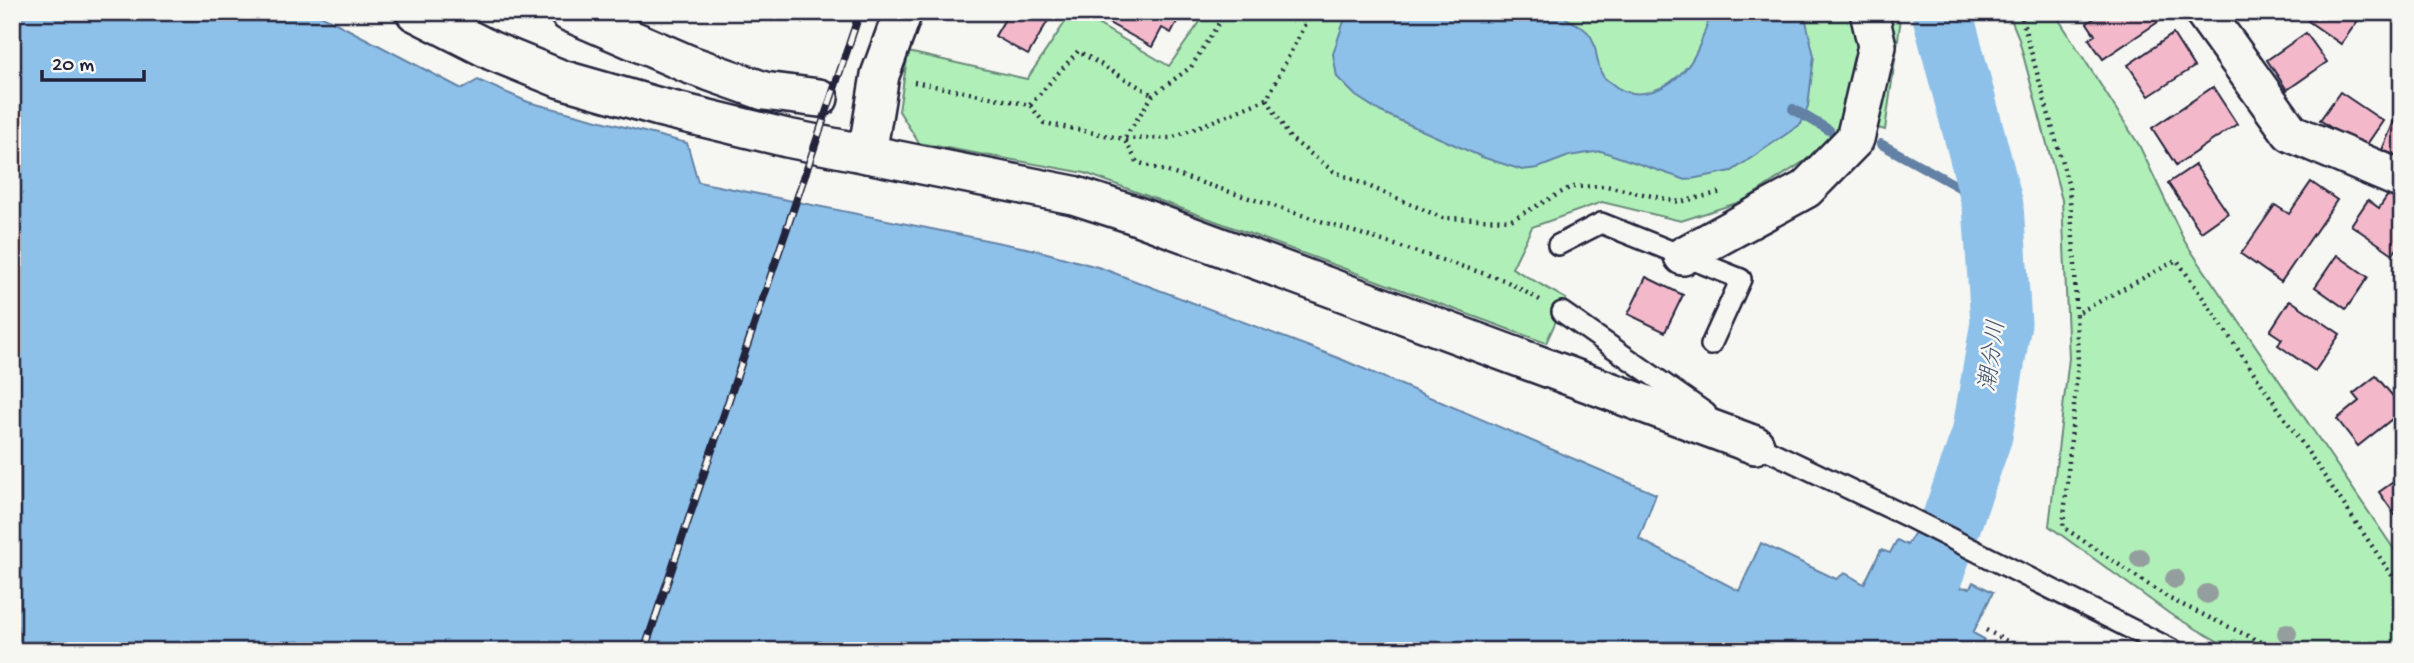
<svg xmlns="http://www.w3.org/2000/svg" width="2414" height="663" font-family="'Gochi Hand','Klee One',sans-serif">
  <style>
    .green { fill: #b0f0b8; stroke: #69897a; stroke-width: 2 }
    .water { fill: #8dc1ea; stroke: #6281a4; stroke-width: 2 }
    .lines { fill: none; stroke-linecap: round; stroke-linejoin: round }
    .stream { stroke: #6281a4; stroke-width: 10 }
    .river { stroke: #8dc1ea; stroke-width: 61 }
    .building { fill: #f3b9ca; stroke: #22223b; stroke-width: 2 }
    .lane-casing { stroke: #22223b; stroke-width: 24 }
    .street-casing { stroke: #22223b; stroke-width: 42 }
    .path { stroke: #22223b; stroke-width: 4.5; stroke-dasharray: 2 5; stroke-linecap: butt }
    .lane { stroke: #f6f6f2; stroke-width: 19 }
    .street { stroke: #f6f6f2; stroke-width: 37 }
    .rail-casing { stroke: #22223b; stroke-width: 8 }
    .rail { stroke: #f6f6f2; stroke-width: 5; stroke-dasharray: 16; stroke-linecap: butt }
    .tree { fill: #959e9e }
    .labels { text-anchor: middle; dominant-baseline: central; stroke-width: 5; stroke-linejoin: round; paint-order: stroke }
    .water-label { font-size: 24px; font-style: italic; fill: #425270; stroke: #f6f6f2 }
  </style>
  <rect width="100%" height="100%" fill="#f6f6f2"/>
  <filter id="ink" filterUnits="userSpaceOnUse"><feTurbulence type="fractalNoise" baseFrequency=".0143" numOctaves="2"/><feDisplacementMap in="SourceGraphic" scale="14" xChannelSelector="R" yChannelSelector="G"/><feConvolveMatrix kernelMatrix="1 2 1 2 8 2 1 2 1" color-interpolation-filters="sRGB"/></filter>
  <g filter="url(#ink)">
    <!-- green -->
    <g class="green">
      <path d="M1072,12H1077L1169,66L1207,12H1896L1900,25L1885,130L1845,119L1820,151L1743,201L1681,221L1602,202L1532,227L1512,268L1566,299L1546,343L1085,173L919,143L899,111L908,52L1027,79Z"/>
      <path d="M2008,12H2054L2139,145L2185,242L2402,561V651H2235L2170,614L2049,526L2069,358L2062,200L2018,36Z"/>
    </g>
    <!-- water -->
    <g class="water">
      <path d="M12,12H315L462,89L478,80L528,102L687,143L698,182L1036,250L1101,268L1336,357L1656,494L1639,539L1739,591L1761,543L1836,579L1845,573L1864,584L1881,550L1890,553L1897,540L1907,545L1917,529L1969,557L1956,587L1970,588L1973,582L1993,592L1973,633L1984,639L1979,651H12Z"/>
      <path d="M1347,12H1560C1568,23 1581,23 1590,35C1598,46 1595,64 1603,76C1605,79 1608,81 1611,83C1635,104 1668,90 1687,67C1699,52 1705,31 1711,12H1804L1814,56L1808,106L1801,124L1732,171L1686,180L1601,151L1569,156L1538,168L1522,170L1482,157L1381,112L1356,96L1337,77L1333,54Z"/>
    </g>
    <g class="lines">
      <!-- stream -->
      <g class="stream">
        <path d="M1793,109L1829,130"/>
        <path d="M1881,144L1993,206"/>
      </g>
      <!-- river -->
      <path class="river" d="M1906,651L1982,435L2001,323L1993,206L1942,12"/>
    </g>
    <!-- building -->
    <g class="building">
      <path d="M785,12H808L803,22Z"/>
      <path d="M1005,12H1053L1028,55L995,36L1008,14Z"/>
      <path d="M1103,12H1182L1171,33L1162,28L1152,47L1100,18Z"/>
      <path d="M2104,12H2169L2170,14L2103,59L2089,39L2095,35L2087,23Z"/>
      <path d="M2313,12H2364L2341,44L2308,21Z"/>
      <path d="M2306,33L2327,62L2287,90L2267,60Z"/>
      <path d="M2173,34L2194,67L2149,96L2128,65Z"/>
      <path d="M2213,87L2237,124L2176,165L2152,128Z"/>
      <path d="M2340,92L2383,121L2363,150L2320,120Z"/>
      <path d="M2400,107L2402,108V158L2382,150Z"/>
      <path d="M2195,165L2228,213L2201,232L2168,183Z"/>
      <path d="M2311,182L2337,200L2281,282L2241,254L2275,205L2289,214Z"/>
      <path d="M2390,192L2402,200V242L2393,254L2351,225L2368,200L2379,208Z"/>
      <path d="M2337,255L2368,277L2346,309L2315,287Z"/>
      <path d="M1646,277L1683,295L1665,332L1628,314Z"/>
      <path d="M2290,300L2340,334L2315,371L2278,345L2282,339L2270,331Z"/>
      <path d="M2376,376L2402,407V411L2358,446L2337,419L2359,401L2353,394Z"/>
      <path d="M2402,476V521L2400,522L2379,492Z"/>
    </g>
    <g class="lines">
      <defs>
        <g id="lane">
          <path d="M1558,245L1601,223L1741,279L1711,345"/>
          <path d="M1562,312L1706,413"/>
          <path d="M1749,441L1906,516L2175,651"/>
        </g>
        <g id="street">
          <path d="M415,12L492,51L561,79L659,107L787,138L1073,195L1132,214L1755,445"/>
          <path d="M568,12L688,64L764,91L819,98"/>
          <path d="M2204,12L2291,133L2402,180"/>
          <path d="M867,154L880,75L903,12"/>
          <path d="M1683,256L1806,189L1855,139L1877,46L1869,12"/>
        </g>
      </defs>
      <!-- lane casing -->
      <use href="#lane" class="lane-casing"/>
      <!-- street casing -->
      <use href="#street" class="street-casing"/>
      <!-- path -->
      <g class="path">
        <path d="M1226,12L1191,67L1153,95L1124,139L1137,162L1504,280L1540,300"/>
        <path d="M1311,12L1267,99L1290,138L1333,171L1443,218L1511,220L1571,187L1606,186L1680,202L1722,192"/>
        <path d="M2020,12L2069,187L2075,265L2076,314"/>
        <path d="M914,82L1030,105L1044,123L1124,139L1171,138L1267,99"/>
        <path d="M1030,105L1078,51L1153,95"/>
        <path d="M1986,630L2026,651"/>
        <path d="M2280,651L2170,599L2063,527L2078,362L2076,314L2177,260L2402,590"/>
      </g>
      <!-- lane -->
      <use href="#lane" class="lane"/>
      <!-- street -->
      <use href="#street" class="street"/>
      <defs>
        <path id="rail" d="M644,651L860,12"/>
      </defs>
      <!-- rail casing -->
      <use href="#rail" class="rail-casing"/>
      <!-- rail -->
      <use href="#rail" class="rail"/>
    </g>
    <!-- trees -->
    <g class="tree">
      <circle cx="2140" cy="558" r="10"/>
      <circle cx="2175" cy="579" r="10"/>
      <circle cx="2207" cy="594" r="10"/>
      <circle cx="2287" cy="633" r="10"/>
    </g>
  </g>
  <g class="labels">
    <!-- water labels -->
    <g class="water-label">
      <text transform="translate(1994 356) rotate(-82)">潮分川</text>
    </g>
  </g>
  <!-- margin -->
  <rect width="2414" height="663" fill="none" stroke="#f6f6f2" stroke-width="42"/>
  <rect x="21" y="21" width="2372" height="621" fill="none" stroke="#22223b" stroke-width="2.5" filter="url(#ink)"/>
  <!-- scale -->
  <path d="M42 70v10h102v-10" fill="none" stroke="#22223b" stroke-width="3.5"/>
  <text x="52" y="70" font-size="21" fill="#22223b" stroke="#f6f6f2" stroke-width="5" paint-order="stroke">20 m</text>
</svg>
